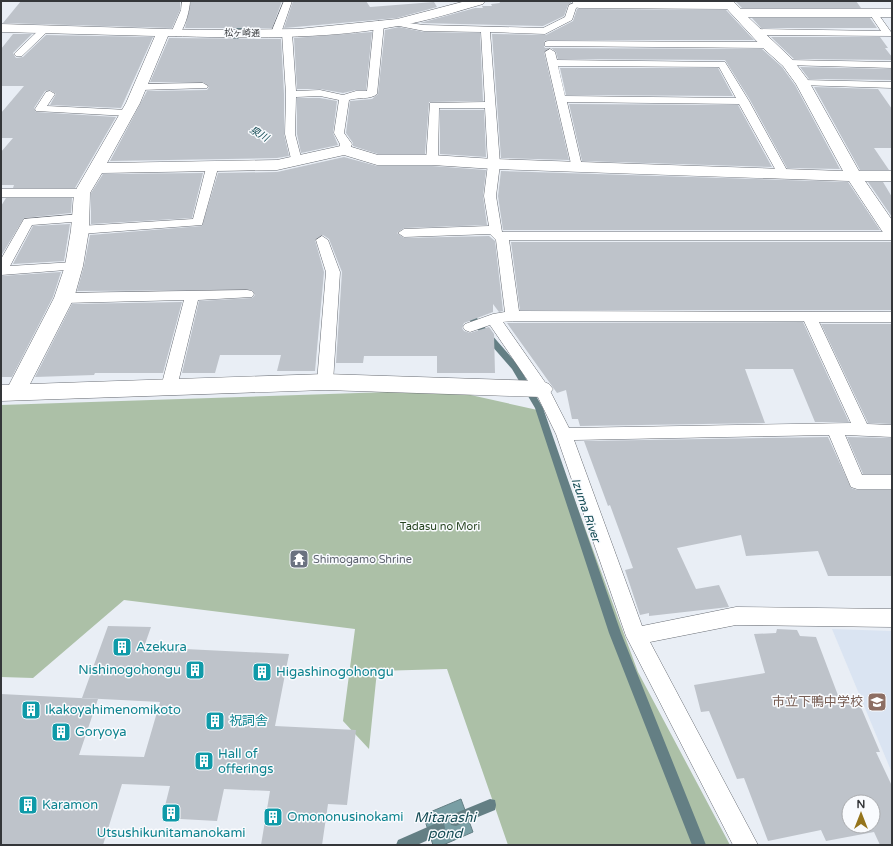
<svg xmlns="http://www.w3.org/2000/svg" width="893" height="846" font-family="'Varela Round','Noto Sans JP',sans-serif">
  <style>
    .built { fill: #dae4f2 }
    .forest { fill: #acc0a7 }
    .water { fill: #799ea4; stroke: #647f84 }
    .lines { fill: none; stroke-linecap: round; stroke-linejoin: round }
    .stream { fill: #647f84; fill-rule: evenodd }
    .building { fill: #bec3ca; fill-rule: evenodd }
    .service-casing { stroke: #6a6e75; stroke-width: 1 }
    .minor-casing { stroke: #6a6e75; stroke-width: 1 }
    .service { fill: #fff; fill-rule: evenodd }
    .minor { fill: #fff; fill-rule: evenodd }
    .labels { text-anchor: middle; dominant-baseline: central; stroke-width: 3; stroke-linejoin: round; paint-order: stroke }
    .far-street-label { font-size: 9px; fill: #343639; stroke: #f9fbfe }
    .far-water-label { font-size: 10px; font-style: italic; fill: #174d56; stroke: #f9fbfe }
    .park-label { font-size: 11px; fill: #25431e; stroke: #f9fbfe }
    .worship-label { font-size: 11px; fill: #5b616d; stroke: #f9fbfe; text-anchor: start }
    .water-label { font-size: 12px; font-style: italic; fill: #174d56; stroke: #f9fbfe }
    .near-culture-label { font-size: 13px; fill: #0d838f; stroke: #f9fbfe; text-anchor: start }
    .near-education-label { font-size: 13px; fill: #785e54; stroke: #f9fbfe; text-anchor: end }
    .near-water-label { font-size: 14px; font-style: italic; fill: #174d56; stroke: #f9fbfe }
  </style>
  <rect width="100%" height="100%" fill="#e9eef5"/>
  <!-- built -->
  <path class="built" d="M832,629L892,631V773Z"/>
  <!-- forest -->
  <path class="forest" d="M448,390L542,411L638,672L730,845H508L447,669L377,671L369,749L343,721L355,629L124,600L33,678L1,677V405Z"/>
  <!-- water -->
  <path class="water" d="M461,799L473,832L443,845H433L423,815Z"/>
  <g class="lines">
    <!-- stream -->
    <g class="stream">
      <path d="M247,1H251L237,43L238,51L235,53L232,51L231,43Z"/>
      <path d="M464,310L477,318L518,365L543,408L621,633L706,845H692L609,633L535,408L512,369L471,322L460,313Z"/>
      <path d="M490,799L495,800L496,805L495,810L456,826L451,825L450,820L451,815Z"/>
      <path d="M439,822L444,823L445,828L444,833L417,845H396L398,840Z"/>
    </g>
  </g>
  <!-- building -->
  <g class="building">
    <path d="M21,1H180V10L172,28L3,23Z"/>
    <path d="M191,1H282L272,28H185Z"/>
    <path d="M293,1H366L370,7L434,2L437,7L397,18L284,28Z"/>
    <path d="M499,1H571V3L568,5L564,16L543,26L420,23L475,8H483L482,6H492L491,4L500,3Z"/>
    <path d="M745,1H856L861,8H742L736,2Z"/>
    <path d="M577,9L726,10L754,40H548L544,41V46L545,48L762,49L782,67L795,85L840,169L787,168L750,100L725,60L558,59L556,52L551,48L544,52L569,160L501,158L492,34L546,35L573,21Z"/>
    <path d="M752,18H870L877,28H761Z"/>
    <path d="M399,27L424,32L480,33L483,101L429,102L425,154H378L353,146V143L346,133L350,101L372,99L378,94L385,30Z"/>
    <path d="M372,32L366,90H356L343,93L320,89H297L294,38Z"/>
    <path d="M13,34H32L13,53L16,58L23,57L46,35L153,37L121,108L50,105L56,94L50,90L45,91L34,108L36,112L116,117L75,188H13L14,185H1V152L13,138H1V113L24,86H1V49Z"/>
    <path d="M771,37H880L888,48H885L892,57V60L794,59Z"/>
    <path d="M169,38L281,39L284,94V134L289,156L277,158L110,161L147,91L207,90L209,87L203,82H150Z"/>
    <path d="M800,67L892,69V80L809,79Z"/>
    <path d="M560,68H718L733,96L566,95Z"/>
    <path d="M814,87L878,89L892,109V148H874L889,170H860Z"/>
    <path d="M297,98H320L337,101L333,133L338,145L301,153L297,134Z"/>
    <path d="M569,104L738,105L772,167L582,161Z"/>
    <path d="M440,110H484L486,157L440,154Z"/>
    <path d="M344,157L377,166H432L486,170L483,196L487,225L404,228L397,233L404,238L489,236L495,241L503,311L499,312L493,304V312L464,323L462,328L464,331L470,333L489,327L494,334L495,373H437V356H364L363,363H336L342,272L329,239L323,235L315,240L324,272L315,371H277L281,355H220L215,373H182L199,301L252,298L255,295L252,290L77,291L84,266L90,235L202,226L218,173L277,172Z"/>
    <path d="M501,171L848,182L880,230H503L498,196Z"/>
    <path d="M203,173L192,218L91,224V193L103,174Z"/>
    <path d="M868,182H883L892,197V217Z"/>
    <path d="M6,198H72L71,213L24,218L1,256V206Z"/>
    <path d="M70,224L64,261L13,264L33,226Z"/>
    <path d="M511,242H892V310H520Z"/>
    <path d="M61,272L53,297L12,377H1V276Z"/>
    <path d="M182,302L163,373H95L94,375L35,377L72,304Z"/>
    <path d="M803,322L849,422H815L793,369H745L765,423L580,426L578,419H572L566,390L557,393L507,323Z"/>
    <path d="M821,324H892V424L868,423Z"/>
    <path d="M828,437L851,488L857,490H892V576H828L818,551L746,556L741,535L677,548L696,589L719,585L729,607L649,616V613L640,615L625,570L633,568L610,505L608,506L584,441Z"/>
    <path d="M847,437L892,438V474H863Z"/>
    <path d="M108,626L151,627L144,647L289,654L275,726L356,730L347,805L328,804L322,845H261L270,791L224,789L217,821L162,818L170,786L122,784L103,845H1V694L98,699L79,755L144,757L160,702L82,698Z"/>
    <path d="M777,629L797,630L800,636L816,637L839,698H857L880,752H876L892,786V845H880L874,832L826,841L821,830L768,841L744,778L737,779L709,711L701,712L694,685L765,673L754,634L776,633ZM849,802H873V826H849Z"/>
  </g>
  <g class="lines">
    <defs>
      <g id="service">
        <path d="M182,1H190C190,9 184,34 176,36L171,33L181,10Z"/>
        <path d="M284,1H292L281,33L276,36L273,35L271,33Z"/>
        <path d="M579,1L583,4L576,8L572,20L545,34L490,32L500,164L496,196L502,232H892V240H509L519,311L892,312V322H819L867,424L892,425V437L845,435L862,475H892V489H857L851,487L829,435L574,440L642,626L736,607L892,609V627L736,625L650,642L758,845H733L626,636L556,434L535,391L490,325L470,332L465,330L463,327L465,324L493,314L505,312L496,240L490,234L404,237L398,233L404,229L489,226L484,196L488,164L485,108H439L438,160L432,163L426,160L430,103L485,102L481,32L424,31L394,25V21L424,25L543,28L565,17L569,5ZM513,321H804L851,423L569,428L547,385L503,322Z"/>
        <path d="M873,10L876,11L891,32V36L756,35L751,32L756,29L881,31L869,13Z"/>
        <path d="M379,21L384,24L377,94C371,100 357,97 349,100L344,133L352,144L349,152H341L339,150L340,144L334,133L339,100L320,96L296,97L295,134L302,161L296,164L292,163L285,134L286,94L282,33L287,30L292,33L296,91L320,90L343,95L356,91H367L374,24Z"/>
        <path d="M45,26L50,29L48,31L22,56H16L14,54L16,52L42,27Z"/>
        <path d="M548,41L768,42L773,45L768,48L545,46V42Z"/>
        <path d="M550,49L555,52L557,60L725,62L749,101L789,174L783,177L779,176L739,104L567,102L582,166L576,169L572,168L545,52ZM558,66L719,67L736,98L565,96Z"/>
        <path d="M788,60L892,62V68L785,65L783,63L785,61Z"/>
        <path d="M803,80L892,82V88L799,85L798,83L799,81Z"/>
        <path d="M203,83L208,86L207,88L140,90L135,87L140,84Z"/>
        <path d="M50,91L55,94L47,106L128,110L133,113L128,116L36,111L35,109L46,92Z"/>
        <path d="M212,165L218,168L202,225L80,234L74,230L80,226L193,219L206,168Z"/>
        <path d="M1,189H82L88,193L82,197H1Z"/>
        <path d="M81,214L87,218L85,221L32,225L10,266L74,262L79,263L81,266L79,269L1,275V259L24,219Z"/>
        <path d="M322,236L328,240L340,272L333,382L330,386L325,388L320,386L317,382L326,272L316,240Z"/>
        <path d="M247,290L252,291L254,294L252,297L198,300L177,387L174,391L169,393L164,391L161,387L184,300L64,303L59,301L57,298L59,295L64,293Z"/>
      </g>
      <path id="minor" d="M466,1H485L483,4C455,12 427,21 398,26C323,40 244,38 168,36L140,103L107,163L277,160L345,145L378,155H432L494,159L843,171L796,84L783,66L763,48L727,9L579,8L575,7L572,1H730L734,2L741,9H892V17H748L793,60L808,80L859,171H892V181H865L892,220V238L886,237L849,181L494,169L432,165H377L344,155L277,170L102,173L90,193L89,230L83,266L74,298L30,384L325,374L542,381L549,384L553,389L549,394L542,397L325,390L1,401V385H9L54,298L65,266L71,230L74,193L126,103L155,36L1,32V24L199,30L298,29L397,19Z"/>
    </defs>
    <!-- service casing -->
    <use href="#service" class="service-casing"/>
    <!-- minor casing -->
    <use href="#minor" class="minor-casing"/>
    <!-- service -->
    <use href="#service" class="service"/>
    <!-- minor -->
    <use href="#minor" class="minor"/>
  </g>
  <!-- icons -->
  <defs>
    <symbol id="temple-square" viewBox="-11 -11 22 22"><rect x="-9" y="-9" width="18" height="18" rx="4" fill="#6b7280" stroke="#f9fbfe"/><path d="M0-6L5-2H3V0L6.5 2.5H4V6H1.5V3h-3V6H-4V2.5H-6.5L-3 0V-2H-5Z" fill="#fff"/></symbol>
    <symbol id="building-square" viewBox="-11 -11 22 22"><rect x="-9" y="-9" width="18" height="18" rx="4" fill="#0f9aa8" stroke="#f9fbfe"/><path d="M-4-6H4V6H1V3H-1V6H-4ZM-2.5-4.3h1.7v1.8h-1.7ZM.8-4.3h1.7v1.8H.8ZM-2.5-1h1.7V.8h-1.7ZM.8-1h1.7V.8H.8Z" fill="#fff"/></symbol>
    <symbol id="school-square" viewBox="-11 -11 22 22"><rect x="-9" y="-9" width="18" height="18" rx="4" fill="#8d6e63" stroke="#f9fbfe"/><path d="M0-5L7-2L0 1L-7-2ZM-4 1L0 2.5L4 1V4Q0 6-4 4Z" fill="#fff"/></symbol>
  </defs>
  <g fill-rule="evenodd">
    <use href="#temple-square" x="288" y="548" width="22" height="22"/>
    <use href="#building-square" x="111" y="636" width="22" height="22"/>
    <use href="#building-square" x="184" y="659" width="22" height="22"/>
    <use href="#building-square" x="251" y="661" width="22" height="22"/>
    <use href="#school-square" x="866" y="691" width="22" height="22"/>
    <use href="#building-square" x="20" y="699" width="22" height="22"/>
    <use href="#building-square" x="204" y="710" width="22" height="22"/>
    <use href="#building-square" x="50" y="721" width="22" height="22"/>
    <use href="#building-square" x="193" y="750" width="22" height="22"/>
    <use href="#building-square" x="17" y="794" width="22" height="22"/>
    <use href="#building-square" x="160" y="802" width="22" height="22"/>
    <use href="#building-square" x="262" y="806" width="22" height="22"/>
  </g>
  <g class="labels">
    <!-- far-street labels -->
    <g class="far-street-label">
      <text x="242" y="33">松ヶ崎通</text>
    </g>
    <!-- far-water labels -->
    <g class="far-water-label">
      <text transform="translate(259 134) rotate(31)">泉川</text>
    </g>
    <!-- park labels -->
    <g class="park-label">
      <text x="440" y="526">Tadasu no Mori</text>
    </g>
    <!-- worship labels -->
    <g class="worship-label">
      <text x="313" y="559">Shimogamo Shrine</text>
    </g>
    <!-- water labels -->
    <g class="water-label">
      <text transform="translate(586 510) rotate(71)">Izuma River</text>
    </g>
    <!-- near-culture labels -->
    <g class="near-culture-label">
      <text x="136" y="647">Azekura</text>
      <text x="181" y="670" text-anchor="end">Nishinogohongu</text>
      <text x="276" y="672">Higashinogohongu</text>
      <text x="45" y="710">Ikakoyahimenomikoto</text>
      <text x="229" y="721">祝詞舎</text>
      <text x="75" y="732">Goryoya</text>
      <text x="218" y="754">Hall of<tspan x="218" dy="15">offerings</tspan></text>
      <text x="42" y="805">Karamon</text>
      <text x="287" y="817">Omononusinokami</text>
      <text x="171" y="833" text-anchor="middle">Utsushikunitamanokami</text>
    </g>
    <!-- near-education labels -->
    <g class="near-education-label">
      <text x="863" y="702">市立下鴨中学校</text>
    </g>
    <!-- near-water labels -->
    <g class="near-water-label">
      <text x="445" y="817">Mitarashi<tspan x="445" dy="16">pond</tspan></text>
    </g>
  </g>
  <!-- border -->
  <rect width="893" height="846" fill="none" stroke="#343639" stroke-width="4"/>
  <!-- north arrow -->
  <g transform="translate(861 814)"><circle r="19" fill="#f9fbfe" stroke="#aaacaf"/>
  <path d="M0-3L7 15L0 10L-7 15Z" fill="#95751d"/>
  <text y="-6" font-size="11" font-weight="bold" text-anchor="middle" fill="#343639">N</text>
  </g>
</svg>
